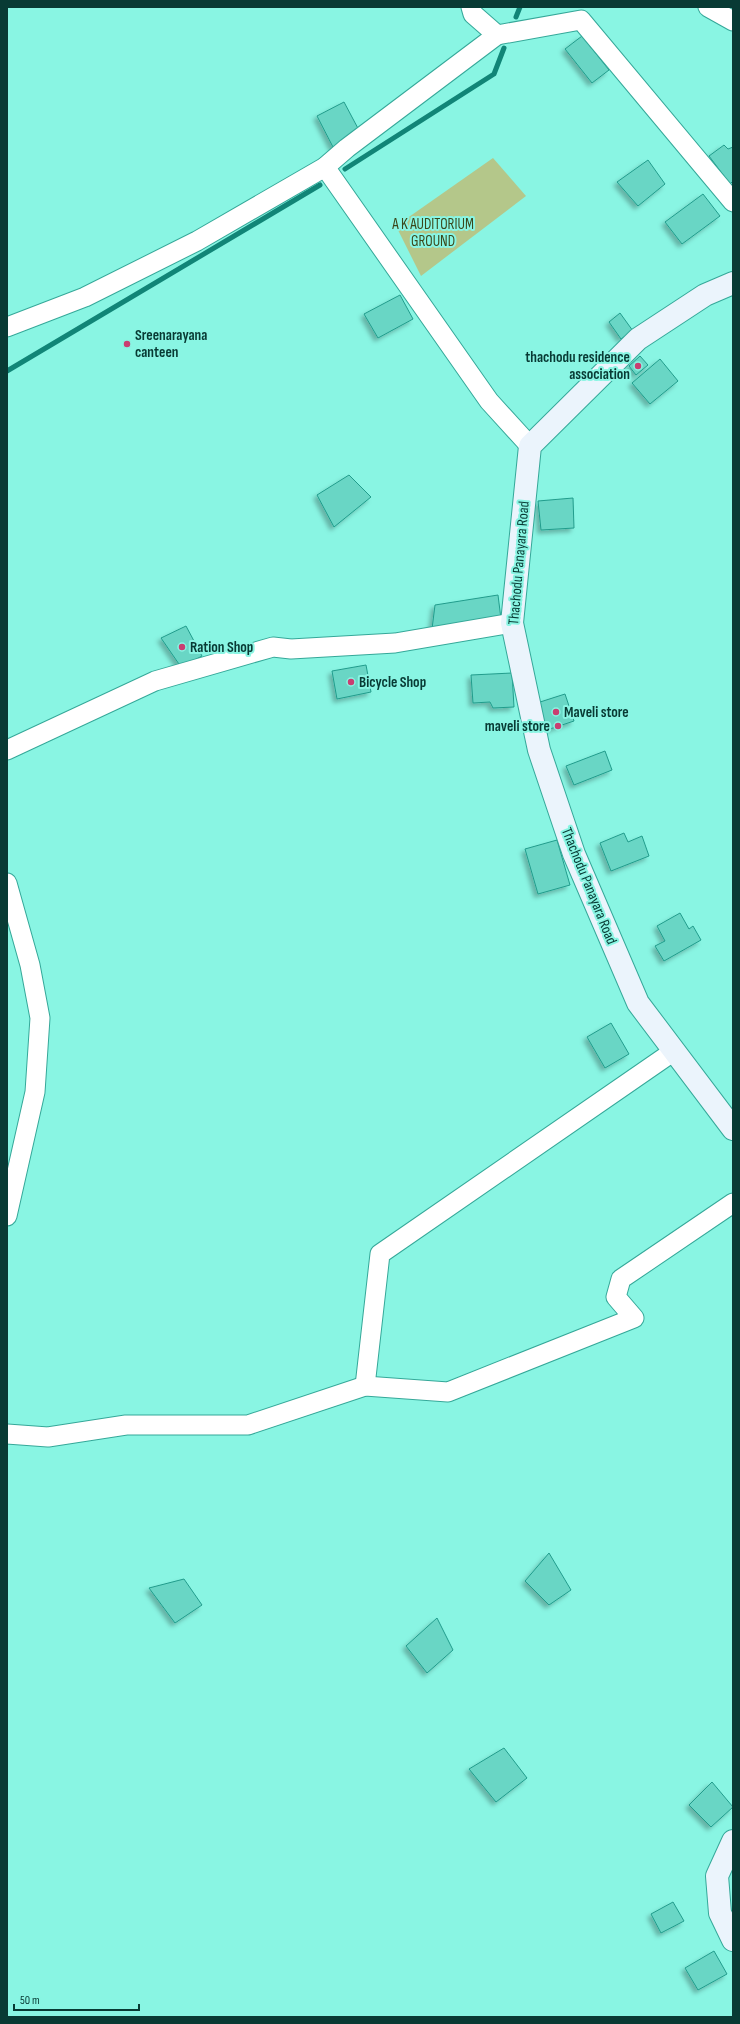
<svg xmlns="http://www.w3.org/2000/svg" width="740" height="2024" font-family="'Sofia Sans Condensed',sans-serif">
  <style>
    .green { fill: #b4c78a }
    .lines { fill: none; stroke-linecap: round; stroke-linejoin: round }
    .stream { stroke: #118577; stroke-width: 5 }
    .building { fill: #69d6c5; stroke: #229c8c; filter: url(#shadow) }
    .minor-casing { stroke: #35a899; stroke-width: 21 }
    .secondary-casing { stroke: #35a899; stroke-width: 24 }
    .minor { stroke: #fff; stroke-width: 19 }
    .secondary { stroke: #ebf4fc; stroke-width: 22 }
    .poi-dot { fill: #c93e71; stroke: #89f5e3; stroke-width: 1.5 }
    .labels { text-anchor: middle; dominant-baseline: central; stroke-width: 4; stroke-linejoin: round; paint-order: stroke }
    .park-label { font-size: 15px; fill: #3b471b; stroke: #89f5e3 }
    .poi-label { font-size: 15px; font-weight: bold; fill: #083a34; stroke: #89f5e3; text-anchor: start }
    .street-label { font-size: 15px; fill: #083a34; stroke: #89f5e3 }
  </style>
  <defs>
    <filter id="shadow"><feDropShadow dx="-3.5" dy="3.5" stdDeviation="2" flood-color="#0004"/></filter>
  </defs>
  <rect width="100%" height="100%" fill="#89f5e3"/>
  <!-- green -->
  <path class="green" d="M493,158L526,196L421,276L396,226Z"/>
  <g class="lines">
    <!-- stream -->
    <g class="stream">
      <path d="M516,17L520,7"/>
      <path d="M345,169L494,74L504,48"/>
      <path d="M7,371L320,185"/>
    </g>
  </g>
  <!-- building -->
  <g class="building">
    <path d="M582,36L609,70L592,83L565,49Z"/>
    <path d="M344,102L361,134L334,149L317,116Z"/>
    <path d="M724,145L728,149L733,147V181L730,184L709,156Z"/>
    <path d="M648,160L665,184L638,206L617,182Z"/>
    <path d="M703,194L720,216L682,244L665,222Z"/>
    <path d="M400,295L413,319L378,338L364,314Z"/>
    <path d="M620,313L633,331L621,339L609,322Z"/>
    <path d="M640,356L648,365L636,375L629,366Z"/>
    <path d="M660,359L678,381L650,404L632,383Z"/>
    <path d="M349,475L371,497L334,527L317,495Z"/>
    <path d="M573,498L574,528L541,530L538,501Z"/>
    <path d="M498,595L501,619L432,629L435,605Z"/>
    <path d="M186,626L202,656L181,667L161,638Z"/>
    <path d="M366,665L371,692L337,699L332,671Z"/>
    <path d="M512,673L514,707L493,708L490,702L473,703L471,675Z"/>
    <path d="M565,694L574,721L547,730L537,703Z"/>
    <path d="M605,751L612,770L574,785L566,766Z"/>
    <path d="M624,833L628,842L642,836L649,856L611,871L600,843Z"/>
    <path d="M557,840L570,885L538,894L525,849Z"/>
    <path d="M680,913L689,929L693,926L701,940L664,961L655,946L665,941L657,926Z"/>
    <path d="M611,1023L629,1054L605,1068L587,1037Z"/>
    <path d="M549,1553L571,1590L549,1605L525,1581Z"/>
    <path d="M184,1579L202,1605L175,1623L149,1588Z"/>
    <path d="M437,1618L453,1650L427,1673L406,1646Z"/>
    <path d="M504,1748L527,1778L496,1802L469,1769Z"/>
    <path d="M712,1782L733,1807L711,1827L689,1805Z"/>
    <path d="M673,1902L684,1921L661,1933L651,1914Z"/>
    <path d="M714,1951L727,1974L698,1990L685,1968Z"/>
  </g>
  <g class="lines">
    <defs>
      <g id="minor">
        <path d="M471,7L473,14L497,35L581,20L733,202"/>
        <path d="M708,7L733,21"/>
        <path d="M325,167L489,401L530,446"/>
        <path d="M7,327L85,297L197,241L325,167L347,148L497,35"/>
        <path d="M7,750L155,681L273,647L291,649L395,643L512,623"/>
        <path d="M7,883L30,965L40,1018L35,1092L7,1216"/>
        <path d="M365,1386L380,1254L674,1051"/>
        <path d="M7,1434L48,1437L126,1425H248L365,1386L448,1392L634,1318L616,1297L621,1279L733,1203"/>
      </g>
      <g id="secondary">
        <path d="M733,283L705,295L638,339L530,446L512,623L539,750L574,854L638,1003L733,1129"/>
        <path d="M733,1841L717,1876L720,1913L733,1940"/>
      </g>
    </defs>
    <!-- minor casing -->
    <use href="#minor" class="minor-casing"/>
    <!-- secondary casing -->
    <use href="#secondary" class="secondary-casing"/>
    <!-- minor -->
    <use href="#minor" class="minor"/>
    <!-- secondary -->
    <use href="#secondary" class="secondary"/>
  </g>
  <!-- markers -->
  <g class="poi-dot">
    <circle cx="127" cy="344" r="4"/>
    <circle cx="638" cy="366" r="4"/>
    <circle cx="182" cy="647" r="4"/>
    <circle cx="351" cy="682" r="4"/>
    <circle cx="556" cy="712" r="4"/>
    <circle cx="558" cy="726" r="4"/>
  </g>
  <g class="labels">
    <!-- park labels -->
    <g class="park-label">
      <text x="433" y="224">A K AUDITORIUM<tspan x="433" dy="17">GROUND</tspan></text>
    </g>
    <!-- poi labels -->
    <g class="poi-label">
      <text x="135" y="335">Sreenarayana<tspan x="135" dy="17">canteen</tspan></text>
      <text x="630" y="357" text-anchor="end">thachodu residence<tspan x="630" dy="17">association</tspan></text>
      <text x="190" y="647">Ration Shop</text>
      <text x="359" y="682">Bicycle Shop</text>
      <text x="564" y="712">Maveli store</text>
      <text x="550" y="726" text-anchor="end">maveli store</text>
    </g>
    <!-- street labels -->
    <g class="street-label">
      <text transform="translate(519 563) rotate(-85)">Thachodu Panayara Road</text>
      <text transform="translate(589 886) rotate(68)">Thachodu Panayara Road</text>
    </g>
  </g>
  <!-- border -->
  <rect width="740" height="2024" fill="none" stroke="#083a34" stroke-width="16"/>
  <!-- scale -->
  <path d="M14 2004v6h125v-6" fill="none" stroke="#083a34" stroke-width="2"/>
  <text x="20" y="2004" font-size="12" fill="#083a34" stroke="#89f5e3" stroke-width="3" paint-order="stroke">50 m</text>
</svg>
